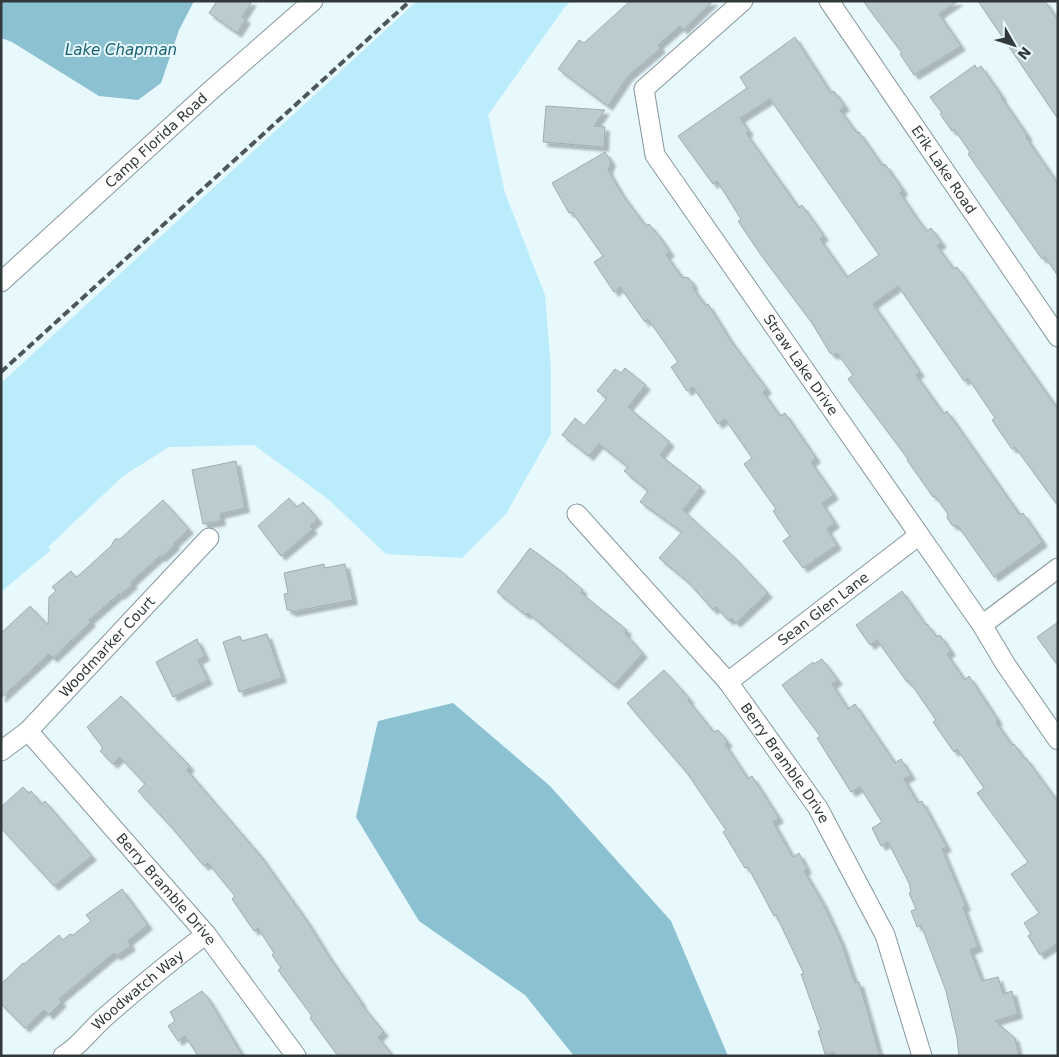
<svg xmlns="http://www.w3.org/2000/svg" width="1059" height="1057" font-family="'DejaVu Sans',sans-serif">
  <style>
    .green { fill: #baecfb }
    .water { fill: #8bc1d0 }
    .building { fill: #bbcbd0; stroke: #9eaeb3; fill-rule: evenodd; filter: url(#shadow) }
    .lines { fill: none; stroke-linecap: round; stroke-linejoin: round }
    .street-casing { stroke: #87979c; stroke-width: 21 }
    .street { stroke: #fff; stroke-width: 19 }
    .rail { stroke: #4d5658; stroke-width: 4; stroke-dasharray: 8 4; stroke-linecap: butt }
    .labels { text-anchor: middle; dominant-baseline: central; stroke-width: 4; stroke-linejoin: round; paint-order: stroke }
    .street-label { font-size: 14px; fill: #32393b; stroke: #e8f9fe }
    .water-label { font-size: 15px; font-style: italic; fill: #196071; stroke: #e8f9fe }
  </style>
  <defs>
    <filter id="shadow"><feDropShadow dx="4.5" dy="4.5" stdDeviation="1" flood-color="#0004"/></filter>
  </defs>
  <rect width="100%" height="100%" fill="#e8f9fe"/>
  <!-- green -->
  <path class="green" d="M417,1H571L564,8L488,115L505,193L545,295L551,369V434L506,514L462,558L386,554L328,499L254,445L169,447L123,476L48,547L51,550L1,592V383Z"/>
  <!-- water -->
  <g class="water">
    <path d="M1,1H194L179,30L161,83L138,100L99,96L12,42L1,38Z"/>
    <path d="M453,703L550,786L671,921L728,1056H574L525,995L419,921L356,817L378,721Z"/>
  </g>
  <!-- building -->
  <g class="building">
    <path d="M217,1H252L242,17L246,19L237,33L209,13Z"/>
    <path d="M630,1H713L683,30L680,26L658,45L661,48L628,76L608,106L558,69L579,40L584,43Z"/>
    <path d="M863,1H958L939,14L961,46L914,75L900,54L902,53Z"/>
    <path d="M978,1H1045L1058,20V119Z"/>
    <path d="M795,37L831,93L834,91L845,106L840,110L857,133L859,132L883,166L885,164L902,188L903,191L900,193L916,217L927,231L931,228L942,243L937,246L954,269L957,267L1058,409V506L1015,447L1012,449L992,420L995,418L968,378L964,381L898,286L873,304L920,372L916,375L944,414L947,411L1020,515L1023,513L1043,542L994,577L958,526L952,525L947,518L948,514L935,496L933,497L907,460L908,459L848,379L853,375L837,353L834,355L830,353L812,323L761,255L738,221L741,219L717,181L713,184L678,136L747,88L740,77ZM770,99L879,255L847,277L820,239L824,236L802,205L799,208L746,133L749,131L740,118Z"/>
    <path d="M975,65L977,69L981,66L1002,96L1001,97L1028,136L1026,137L1058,184V276L1045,257L1042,259L968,154L970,152L954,129L952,131L940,114L942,113L930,97Z"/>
    <path d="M546,106L605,110L594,126L605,127L604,147L543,142Z"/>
    <path d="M605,152L611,161L608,170L622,194L646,226L649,224L659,236L670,252L666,255L682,277L689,278L693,284V288L706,306L708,304L731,341L767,389L763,392L780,416L785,413L816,458L811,462L834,495L822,503L835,523L827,529L837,545L803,568L783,541L790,536L773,511L776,509L744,464L752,458L725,419L718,424L693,387L687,391L671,367L678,362L648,319L645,322L620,287L614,292L594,262L603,256L572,212L569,213L552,183Z"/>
    <path d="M625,368L646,385L628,407L670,442L660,455L701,487L683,510L734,557L768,593L736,623L731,618L729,621L716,607L713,610L688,582L659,558L682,532L640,502L648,491L624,471L628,467L599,444L589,456L562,435L575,418L584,426L607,398L597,391L615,369L621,373Z"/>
    <path d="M236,461L245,508L220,514L221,521L203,524L192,470Z"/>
    <path d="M289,498L297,507L303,502L318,519L310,526L313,529L281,556L258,526Z"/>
    <path d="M163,500L189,529L174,543L175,545L162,557L160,556L131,582L133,584L120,595L119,594L89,620L91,622L53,658L49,654L1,698V633L30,606L48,625L49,597L56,591L52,587L71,571L76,577L78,576L111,546L115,539H120Z"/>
    <path d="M530,548L561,571L583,590L581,593L627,630L625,633L643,653L614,685L528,613L526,615L497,592Z"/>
    <path d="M324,564L325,568L345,564L353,600L291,612V610H287L284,594L288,593L284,573Z"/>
    <path d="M902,591L926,625L927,624L937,637L940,635L951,651L947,654L965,680L969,676L998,720L996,722L1012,745L1014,744L1025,759L1026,758L1058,802V943L1040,955L1028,936L1031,934L1024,923L1039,913L1011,874L1028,862L977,793L984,788L957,749L954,752L933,722L936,720L909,681L907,682L877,640L870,645L856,625Z"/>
    <path d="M1058,622V666L1037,637Z"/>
    <path d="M267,634L282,678L239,692L223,642L240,636L242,641Z"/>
    <path d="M197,639L205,656L198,660L208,680L173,697L156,662Z"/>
    <path d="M822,659L838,680L832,684L848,709L855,704L895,763L901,759L911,775L904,779L918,803L922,801L947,847L942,849L966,906L963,907L978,947L970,950L982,981L998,977L1003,994L1012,991L1018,1014L995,1021L1015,1038L1019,1056H959L957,1038L946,991L921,925L917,927L911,911L916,909L909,893L911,892L909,883L888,842L881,846L872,828L882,822L860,787L851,792L817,738L820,736L782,685L813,662L814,664Z"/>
    <path d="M664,670L690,699L688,700L714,732L718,730L728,742L725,744L748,779L752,776L779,818L773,822L793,857L799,853L807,869L804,871L823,903L841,942L855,983L859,982L880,1056H835L834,1052L825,1054L818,1031L821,1030L801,974H804L776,915L774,916L748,867L745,868L723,832L726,830L687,773L627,703Z"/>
    <path d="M121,696L190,766L187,770L260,855L307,921L330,958L362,1003L361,1004L384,1032L378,1037L393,1056H338L310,1018L312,1016L278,970L281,968L272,955L274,953L258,928L254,931L232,899L235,896L208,863L204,866L173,829L138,791L145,784L120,757L113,764L100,751L103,748L87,727Z"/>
    <path d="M23,787L29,793L31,791L42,804L45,801L92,856L54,886L1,828V807Z"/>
    <path d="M122,889L148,925L128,941L131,946L116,956L114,953L59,999L62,1002L49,1015L44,1010L25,1028L1,1004V984L23,963L24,964L59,935L63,940L70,934L73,935L91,921L86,915Z"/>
    <path d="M202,991L208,998L243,1056H198L185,1036L178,1041L168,1026L175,1021L170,1012Z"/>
  </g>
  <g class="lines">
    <defs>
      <g id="street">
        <path id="s1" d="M743,1L644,89L655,155L982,625L1006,665L1058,740"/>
        <path id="s2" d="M829,1L1058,337"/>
        <path id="s3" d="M1,282L209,92L313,1"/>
        <path id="s4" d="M577,514L728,682L818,808L885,935L922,1056"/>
        <path d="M982,625L1058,568"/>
        <path id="s5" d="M728,682L918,536"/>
        <path id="s6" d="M28,731L206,934L296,1056"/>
        <path id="s7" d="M1,751L28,731L209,538"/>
        <path id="s8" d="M63,1056C80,1046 91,1029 105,1017C138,988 171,961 206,934"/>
      </g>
    </defs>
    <!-- street casing -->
    <use href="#street" class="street-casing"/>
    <!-- street -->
    <use href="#street" class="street"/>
    <!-- rail -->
    <path class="rail" d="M1,372L410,1"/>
  </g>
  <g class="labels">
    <!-- street labels -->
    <g class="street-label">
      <text stroke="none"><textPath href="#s3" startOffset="210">Camp Florida Road</textPath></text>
      <text stroke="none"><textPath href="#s2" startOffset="204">Erik Lake Road</textPath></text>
      <text stroke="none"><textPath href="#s1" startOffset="455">Straw Lake Drive</textPath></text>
      <text stroke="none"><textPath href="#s5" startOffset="120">Sean Glen Lane</textPath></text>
      <text stroke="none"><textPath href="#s7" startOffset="149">Woodmarker Court</textPath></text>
      <text stroke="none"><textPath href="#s4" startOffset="325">Berry Bramble Drive</textPath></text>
      <text stroke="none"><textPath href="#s6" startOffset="210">Berry Bramble Drive</textPath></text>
      <text stroke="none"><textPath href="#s8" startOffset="100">Woodwatch Way</textPath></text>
    </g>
    <!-- water labels -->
    <g class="water-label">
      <text x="121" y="50">Lake Chapman</text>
    </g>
  </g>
  <!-- border -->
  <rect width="1059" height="1057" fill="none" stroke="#32393b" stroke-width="5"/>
  <!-- north arrow -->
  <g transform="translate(1014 45) rotate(129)" stroke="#e8f9fe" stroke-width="4" paint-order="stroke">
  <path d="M0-4L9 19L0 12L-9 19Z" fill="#32393b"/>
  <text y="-8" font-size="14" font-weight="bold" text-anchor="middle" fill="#32393b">N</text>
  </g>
</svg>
